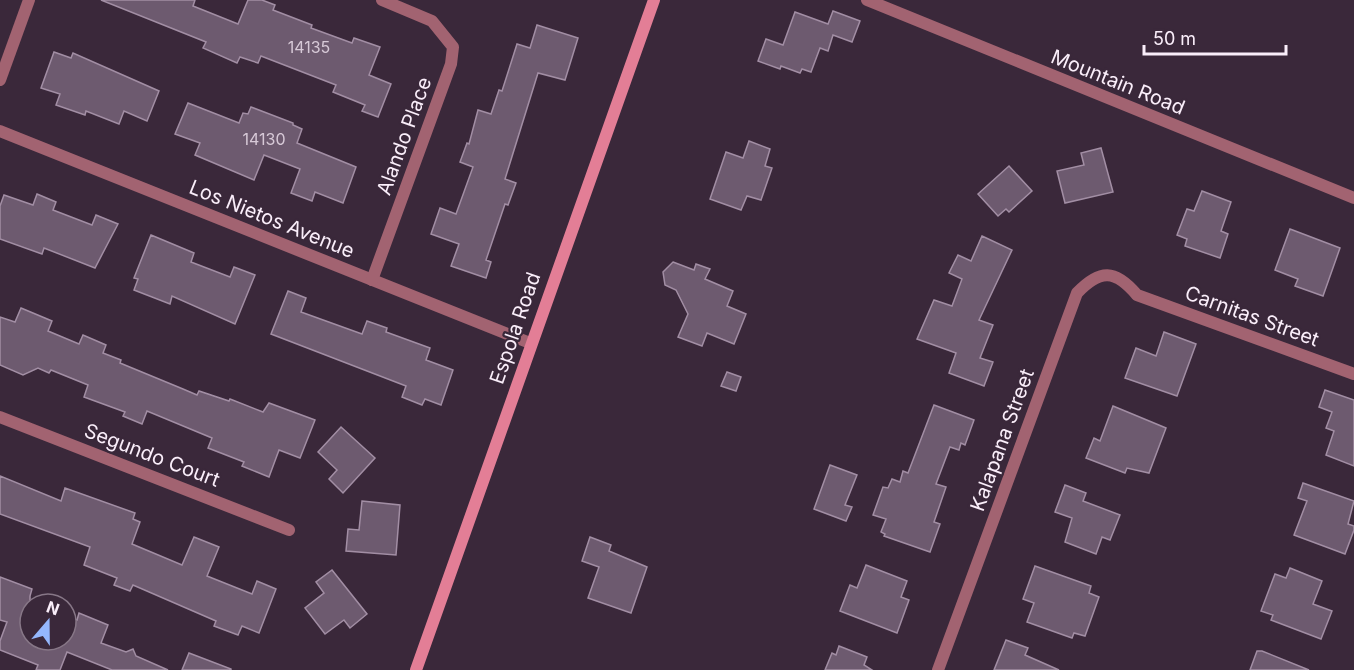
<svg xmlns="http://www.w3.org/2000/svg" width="1354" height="670" font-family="Inter,sans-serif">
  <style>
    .building { fill: #6d5a6f; stroke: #a28ea4; stroke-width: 1.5 }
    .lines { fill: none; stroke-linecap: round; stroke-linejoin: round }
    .minor { stroke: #a26371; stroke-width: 12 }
    .secondary { stroke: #e37e96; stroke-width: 12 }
    .labels { text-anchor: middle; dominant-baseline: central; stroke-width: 4.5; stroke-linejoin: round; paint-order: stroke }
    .number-label { font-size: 16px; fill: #d7c9d7 }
    .street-label { font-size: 20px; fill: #faeefa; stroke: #3a283a }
  </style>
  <rect width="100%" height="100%" fill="#3a283a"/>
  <!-- building -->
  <g class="building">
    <path d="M101,0H195L193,6L238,24L248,0H262L275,5L273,10L312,25L311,28L352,43L354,38L380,47L369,75L391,84L378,117L362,111L365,105L333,92L336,85L261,56L258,63L240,57L237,63L203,48L206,42Z"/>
    <path d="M833,11L860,21L852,42L833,35L828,51L820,48L811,72L802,69L800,73L781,66L780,69L758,61L766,39L783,45L795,12L828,24Z"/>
    <path d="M537,25L578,38L565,80L538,73L505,179L516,183L508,205L505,204L486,260L491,262L486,278L451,266L459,244L431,234L440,208L456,214L473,167L460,162L467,143L469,144L478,110L491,114L499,90L502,91L517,44L530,48Z"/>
    <path d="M54,52L71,58L73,53L159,91L147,121L124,111L119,124L86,111L85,115L56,105L60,94L41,88Z"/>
    <path d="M188,103L239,123L243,113L248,114L251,107L293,123V125L302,129L297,143L356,167L343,203L315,192L312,201L291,193L300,169L264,155L254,180L195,155L200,143L175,134Z"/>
    <path d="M749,141L770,149L765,166L772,168L761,200L747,196L741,210L710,199L726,152L743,158Z"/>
    <path d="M1101,148L1113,192L1065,203L1057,171L1084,165L1081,153Z"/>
    <path d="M1009,166L1032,191L1009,212L1006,209L998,216L978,194Z"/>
    <path d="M1202,191L1231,202L1221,231L1228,234L1220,258L1185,246L1187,239L1177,235L1187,209L1194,211Z"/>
    <path d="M37,194L56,202L53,210L92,225L96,215L118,224L95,268L44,248L42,254L0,239V206L4,195L33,205Z"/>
    <path d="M1290,229L1340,248L1323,296L1295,286L1298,279L1275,270Z"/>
    <path d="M151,235L194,253L191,262L230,277L234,267L255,275L235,324L172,296L170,304L134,290L138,279L134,278Z"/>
    <path d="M982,236L1012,250L979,320L993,325L980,358L993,362L984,386L949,373L956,353L917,339L934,300L952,306L962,279L949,273L958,255L971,261Z"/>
    <path d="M673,262L694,270L696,264L710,269L705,279L733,291L727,306L746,314L734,344L707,333L702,346L678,337L688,314L676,290L665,285L663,272Z"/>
    <path d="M288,291L306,298L301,312L362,334L367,321L387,328L386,332L430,348L426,360L453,370L441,405L425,399L422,405L402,397L406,386L271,334Z"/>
    <path d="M21,308L52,321L48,331L79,344L83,335L106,345L103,353L121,360L120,363L183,389L197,395L199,391L229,401L230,399L263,412L269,403L315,420L300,458L279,450L269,477L242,466L244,462L208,448L212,438L147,411L142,424L123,416L125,412L84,397L88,385L51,370L49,373L38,368L23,375L0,365V317L15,322Z"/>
    <path d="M1164,332L1196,344L1177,396L1125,378L1136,348L1156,356Z"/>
    <path d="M727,372L741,377L736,391L721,386Z"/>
    <path d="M1325,390L1354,400V466L1326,455L1334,431L1326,428L1332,412L1319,407Z"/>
    <path d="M934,405L974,420L965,445L961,443L959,450L950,447L936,484L946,487L934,522L940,524L930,552L884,536L885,534L881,532L886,519L873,515L883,487L888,488L892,479L900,482L903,471L908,473Z"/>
    <path d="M1113,406L1166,428L1149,473L1127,468L1125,473L1086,458L1094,438L1100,441Z"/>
    <path d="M341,427L375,458L343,493L329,479L337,470L318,452Z"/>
    <path d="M830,465L857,475L845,505L852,507L846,521L814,509Z"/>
    <path d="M0,476L61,501L65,488L135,513L133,519L140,522L132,544L182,565L194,537L219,547L207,576L252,594L257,581L276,589L259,633L242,626L238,635L214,626L216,621L133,585L130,591L114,585L117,578L84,565L90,547L0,514Z"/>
    <path d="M1303,483L1354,501L1348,524L1354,526V530L1345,554L1294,535L1307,501L1298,498Z"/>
    <path d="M1065,485L1086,493L1083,501L1120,515L1110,540L1102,537L1096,554L1065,542L1072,518L1055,512Z"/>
    <path d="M362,501L400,505L396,555L346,551L348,529L359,530Z"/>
    <path d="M590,537L611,545L609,551L647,567L631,613L588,598L599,567L582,561Z"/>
    <path d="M866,565L907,581L901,597L909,600L897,633L840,611L850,585L857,588Z"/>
    <path d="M1035,566L1091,586L1089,593L1099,597L1085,636L1074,633L1072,638L1027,622L1034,603L1023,599Z"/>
    <path d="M1290,568L1322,581L1313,604L1332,611L1321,639L1271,620L1273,615L1261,611L1275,574L1286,578Z"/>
    <path d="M332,570L367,614L350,628L344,620L325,634L305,608L324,593L316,582Z"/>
    <path d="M0,577L32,589L30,596V640H66V616L77,620L79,613L108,625L101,643L126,652L133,649L136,656L168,670H112L67,652L60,670H36L38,665L0,650V641L7,622L0,620Z"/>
    <path d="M1006,640L1028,648L1025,655L1059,670H994Z"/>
    <path d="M839,646L867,657L864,665L872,670H825L832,653L836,655Z"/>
    <path d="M1257,651H1262L1309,670H1250Z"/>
    <path d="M189,653L231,669V670H182Z"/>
  </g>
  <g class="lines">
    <!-- minor -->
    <g class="minor">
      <path d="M867,0L1354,198"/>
      <path d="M0,80L29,0"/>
      <path d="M0,131L530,343"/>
      <path d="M372,280L451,64L453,47L432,21L382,0"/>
      <path d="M0,417L289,530"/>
      <path d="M938,670L1077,293C1100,269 1115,269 1137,295L1354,374"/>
    </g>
    <!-- secondary -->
    <path class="secondary" d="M416,670L654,0"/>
  </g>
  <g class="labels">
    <!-- number labels -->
    <g class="number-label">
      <text x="309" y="47">14135</text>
      <text x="264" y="139">14130</text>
    </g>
    <!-- street labels -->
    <g class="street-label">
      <text transform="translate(1118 82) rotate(22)">Mountain Road</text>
      <text transform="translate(404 136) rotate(-70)">Alando Place</text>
      <text transform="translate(272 219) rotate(22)">Los Nietos Avenue</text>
      <text transform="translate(1252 316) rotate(20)">Carnitas Street</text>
      <text transform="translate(515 328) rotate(-71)">Espola Road</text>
      <text transform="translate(1002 440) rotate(-70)">Kalapana Street</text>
      <text transform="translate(152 455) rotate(21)">Segundo Court</text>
    </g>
  </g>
  <!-- north arrow -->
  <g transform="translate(48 622) rotate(20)"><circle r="28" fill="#3a283a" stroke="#877787" stroke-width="1.5"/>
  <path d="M0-4.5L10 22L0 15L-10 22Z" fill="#94b7fd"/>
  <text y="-9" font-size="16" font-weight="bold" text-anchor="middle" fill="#faeefa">N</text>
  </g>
  <!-- scale -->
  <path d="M1144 45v9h142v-9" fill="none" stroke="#faeefa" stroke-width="3"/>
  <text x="1153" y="45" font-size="18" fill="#faeefa" stroke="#3a283a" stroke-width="4.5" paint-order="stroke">50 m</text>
</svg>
